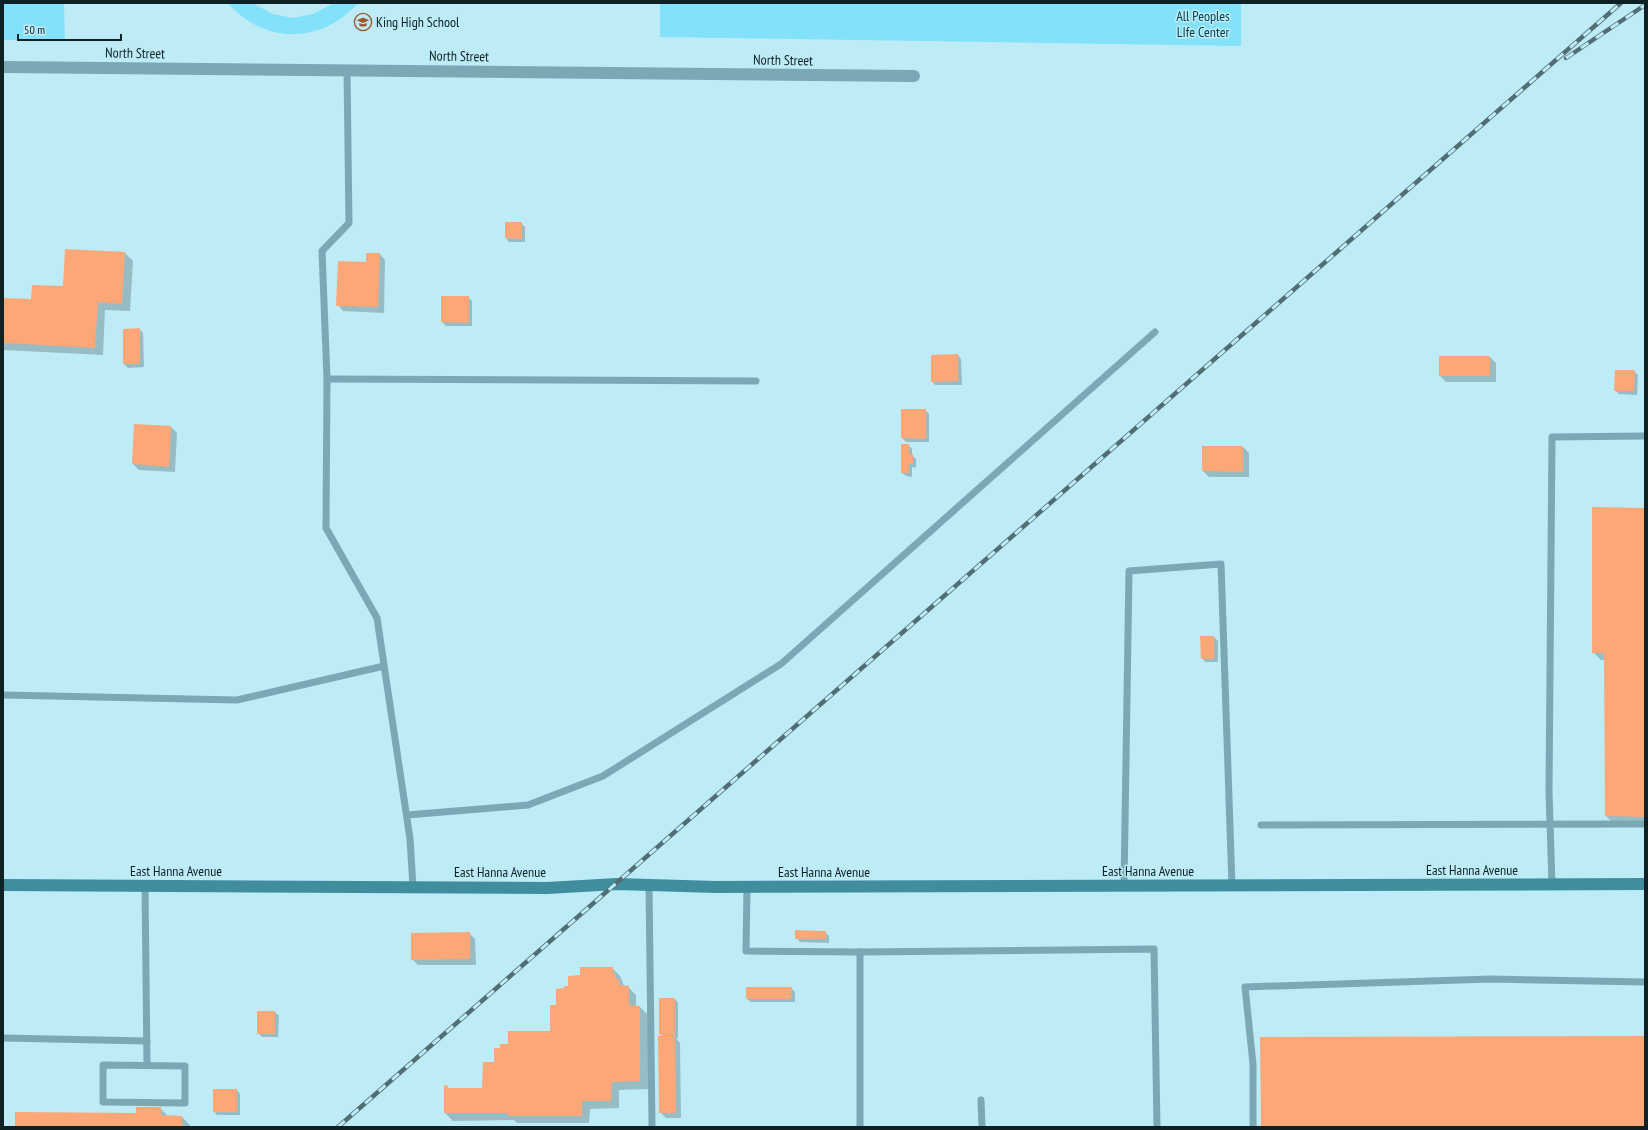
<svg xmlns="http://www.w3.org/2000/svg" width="1648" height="1130" font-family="'PT Sans Narrow',sans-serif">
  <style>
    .green { fill: #83e2f9 }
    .shadow { fill: #0003 }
    .building { fill: #fba778 }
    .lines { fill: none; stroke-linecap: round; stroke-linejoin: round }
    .lane { stroke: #7aa9b5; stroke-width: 7 }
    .street { stroke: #7aa9b5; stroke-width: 12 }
    .secondary { stroke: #408d9e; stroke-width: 12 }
    .rail-casing { stroke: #516e74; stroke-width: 4.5 }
    .rail { stroke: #bdebf6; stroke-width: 3; stroke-dasharray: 9; stroke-linecap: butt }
    .labels { text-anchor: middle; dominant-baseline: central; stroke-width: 3; stroke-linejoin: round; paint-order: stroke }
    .park-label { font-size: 14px; fill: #023f4b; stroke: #bdebf6 }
    .poi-label { font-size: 14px; fill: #0f2125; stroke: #bdebf6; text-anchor: start }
    .street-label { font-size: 14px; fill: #0f2125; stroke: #bdebf6 }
  </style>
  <rect width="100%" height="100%" fill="#bdebf6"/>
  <!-- green -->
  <g class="green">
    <path d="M3,3H64L65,40H3Z"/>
    <path d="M228,3H252L273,14L293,18L313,14L334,3H358C322,44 264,45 228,3Z"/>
    <path d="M660,3H1241V46L660,37Z"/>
  </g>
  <!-- shadow -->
  <g class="shadow">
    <path d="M521,223L525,227V242H509L506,238Z"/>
    <path d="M125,253L133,261L130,311L105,310L103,355L3,350V299L32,300L64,287Z"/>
    <path d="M380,254L385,260L384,313L343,311L338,305L367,263Z"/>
    <path d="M468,297L472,301V326H446L442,322Z"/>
    <path d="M139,329L143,333L144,367L128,368L124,364Z"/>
    <path d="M958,355L961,359L962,385H935L932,381Z"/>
    <path d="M1490,357L1496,363V382H1446L1440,376Z"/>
    <path d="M1634,371L1638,375L1637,395L1619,394L1615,390Z"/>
    <path d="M925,410L929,414V442H906L902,438Z"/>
    <path d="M135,425L171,427L177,433L175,472L139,470L133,464Z"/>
    <path d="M908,445L912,449V455L916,459V468L912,467V477L906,476L902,473Z"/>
    <path d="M1203,447H1243L1249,453V477H1209L1203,471Z"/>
    <path d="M1645,509V824H1614L1606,816L1605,660H1601L1593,652Z"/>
    <path d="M1214,637L1218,641V662H1205L1202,658Z"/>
    <path d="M825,932L829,936V943L800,942L796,938Z"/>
    <path d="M469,933L475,939L476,965H418L412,959Z"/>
    <path d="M612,968L620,976L624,986L628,987L636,995V1007H640L648,1015V1089L619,1090V1108L590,1109L589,1123H517L514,1120L453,1121L445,1113L447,1087L449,1089H483L501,1049L509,1045L551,1032L557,1006L569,987L581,976Z"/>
    <path d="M791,988L795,992V1002H751L747,999Z"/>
    <path d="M675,999L678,1003V1038H676L680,1043L681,1118H666L660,1112L663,1037L660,1034Z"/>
    <path d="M275,1012L279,1016L278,1037H262L258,1033Z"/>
    <path d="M237,1090L240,1094V1115H217L214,1111Z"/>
    <path d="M160,1108L168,1116L182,1117L190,1125V1127H16L137,1114Z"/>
  </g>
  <!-- building -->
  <g class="building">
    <path d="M505,222H522V239L505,238Z"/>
    <path d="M65,249L125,252L122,304L98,302L95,348L3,343V298L31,299L32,285L63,286Z"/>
    <path d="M366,253H380L378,307L336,306L338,261L366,262Z"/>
    <path d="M441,296H469V323L441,322Z"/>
    <path d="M140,328V364H123V329Z"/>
    <path d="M958,354V381L931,382V355Z"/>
    <rect x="1439" y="356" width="51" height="20"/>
    <path d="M1615,370H1635L1634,391H1614Z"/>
    <path d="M901,409H926V439L901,438Z"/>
    <path d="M134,424L171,426L169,467L132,464Z"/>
    <path d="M901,444H909V454H913V464H909V473H901Z"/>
    <path d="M1202,446H1243V472L1202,471Z"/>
    <path d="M1592,507L1645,508V817L1605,816L1604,653H1592Z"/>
    <path d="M1200,636H1214V659H1201Z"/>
    <path d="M795,930L826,931V939H795Z"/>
    <path d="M470,932V959L411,960V933Z"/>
    <path d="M580,967H613V973L616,974V979H619V985L629,986V1005L640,1006V1081L612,1082L611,1101H582V1116H508V1113H444V1085L448,1086V1088H482L483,1062H494V1048H500V1044H508V1031H550V1005H556V989L564,988V986H568V976L580,975Z"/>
    <path d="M746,987H792L791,999H746Z"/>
    <rect x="659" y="998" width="16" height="37"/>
    <rect x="257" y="1011" width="18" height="23"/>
    <path d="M658,1036H675L676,1113H659Z"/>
    <path d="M1645,1036V1127H1261L1260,1037Z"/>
    <rect x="213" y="1089" width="24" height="23"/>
    <path d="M136,1107H161V1115L182,1116V1127H15V1112L136,1113Z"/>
  </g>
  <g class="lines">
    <!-- lane -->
    <g class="lane">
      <path d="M347,70L349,223L322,251L327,379L326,528L377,618L410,839L413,887"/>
      <path d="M327,379L756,381"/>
      <path d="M3,695L237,700L384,666"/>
      <path d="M407,815L528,805L603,776L781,664L1155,332"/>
      <path d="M1261,825L1645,824"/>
      <path d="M1552,884L1549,792L1552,437L1645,436"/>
      <path d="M649,885L652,1127"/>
      <path d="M145,886L147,1065"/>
      <path d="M1124,886L1129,571L1221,564L1232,886"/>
      <path d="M747,887L746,951L860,952L1154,949L1157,1127"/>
      <path d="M3,1038L147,1041"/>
      <path d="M103,1065L185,1066V1103L103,1102Z"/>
      <path d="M981,1100L982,1127"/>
      <path d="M860,1127V952"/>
      <path d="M1253,1127V1064L1245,987L1490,979L1645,982"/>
    </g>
    <!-- street -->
    <path class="street" d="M3,67L914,76"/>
    <!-- secondary -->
    <path class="secondary" d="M3,885L547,888L617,884L716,887L1645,884"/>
    <defs>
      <g id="rail">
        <path d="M1566,58L1645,5"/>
        <path d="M338,1127L1621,3"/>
      </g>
    </defs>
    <!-- rail casing -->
    <use href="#rail" class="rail-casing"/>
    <!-- rail -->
    <use href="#rail" class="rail"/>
  </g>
  <!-- icons -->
  <defs>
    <symbol id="school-ring" viewBox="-11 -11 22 22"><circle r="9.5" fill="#bdebf6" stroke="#9e582d" stroke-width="1.5"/><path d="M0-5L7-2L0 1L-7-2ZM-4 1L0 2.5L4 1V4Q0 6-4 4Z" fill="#9e582d"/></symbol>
  </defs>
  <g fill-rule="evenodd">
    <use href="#school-ring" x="353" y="12" width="20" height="20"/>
  </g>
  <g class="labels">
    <!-- park labels -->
    <g class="park-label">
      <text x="1203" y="16">All Peoples<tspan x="1203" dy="16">LIfe Center</tspan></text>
    </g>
    <!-- poi labels -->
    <g class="poi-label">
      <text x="376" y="22">King High School</text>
    </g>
    <!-- street labels -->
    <g class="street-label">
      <text transform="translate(135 53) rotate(1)">North Street</text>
      <text transform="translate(459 56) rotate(1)">North Street</text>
      <text transform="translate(783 60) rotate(1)">North Street</text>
      <text x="1472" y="870">East Hanna Avenue</text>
      <text x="176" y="871">East Hanna Avenue</text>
      <text x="1148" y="871">East Hanna Avenue</text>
      <text x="500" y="872">East Hanna Avenue</text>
      <text x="824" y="872">East Hanna Avenue</text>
    </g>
  </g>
  <!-- border -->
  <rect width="1648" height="1130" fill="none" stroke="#0f2125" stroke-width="8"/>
  <!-- scale -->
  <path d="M18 34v6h103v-6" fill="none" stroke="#0f2125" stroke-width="2"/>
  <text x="24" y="34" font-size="12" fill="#0f2125" stroke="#bdebf6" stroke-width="3" paint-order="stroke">50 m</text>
</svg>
